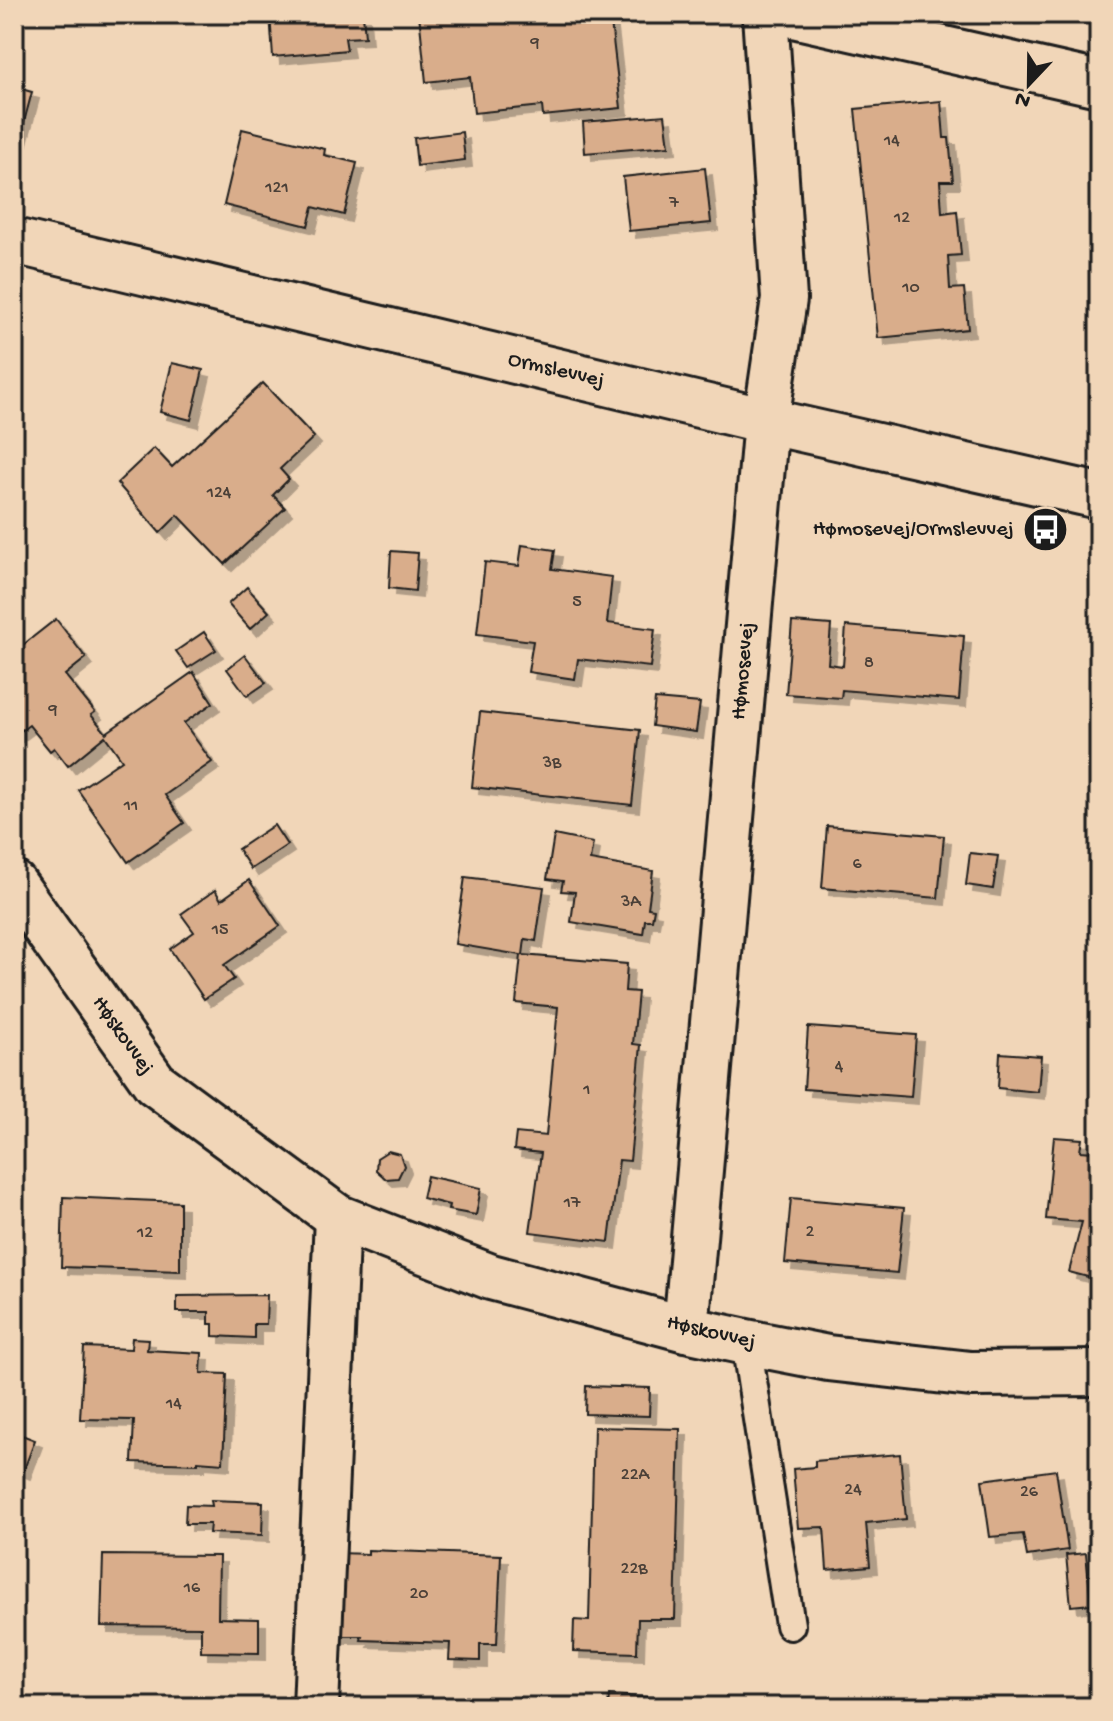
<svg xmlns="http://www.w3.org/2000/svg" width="1113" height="1721" font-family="'Gochi Hand',sans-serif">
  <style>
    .building { fill: #d9ad8b; stroke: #1c1c1c; stroke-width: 2; filter: url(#shadow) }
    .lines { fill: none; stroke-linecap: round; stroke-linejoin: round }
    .service-casing { stroke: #1c1c1c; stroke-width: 34 }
    .minor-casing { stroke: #1c1c1c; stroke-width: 50 }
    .tertiary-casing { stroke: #1c1c1c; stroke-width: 50 }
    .service { stroke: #f1d6b8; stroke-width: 28 }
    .minor { stroke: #f1d6b8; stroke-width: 44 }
    .tertiary { stroke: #f1d6b8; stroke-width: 44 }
    .labels { text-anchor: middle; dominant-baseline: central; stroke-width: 8; stroke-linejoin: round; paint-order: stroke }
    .number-label { font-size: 18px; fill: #4b4038 }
    .street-label { font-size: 22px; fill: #1c1c1c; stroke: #f1d6b8 }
    .poi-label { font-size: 22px; fill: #1c1c1c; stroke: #f1d6b8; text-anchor: end }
  </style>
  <defs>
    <filter id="shadow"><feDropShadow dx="7" dy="7" stdDeviation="0" flood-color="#0004"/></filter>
  </defs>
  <rect width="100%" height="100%" fill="#f1d6b8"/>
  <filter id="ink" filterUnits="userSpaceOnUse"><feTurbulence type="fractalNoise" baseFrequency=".0125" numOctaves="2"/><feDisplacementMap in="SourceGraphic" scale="16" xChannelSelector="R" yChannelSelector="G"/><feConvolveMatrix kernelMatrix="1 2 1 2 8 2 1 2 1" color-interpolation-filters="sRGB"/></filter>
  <g filter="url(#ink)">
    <!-- building -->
    <g class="building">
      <path d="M270,14H363L365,37L345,38L347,50L273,57Z"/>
      <path d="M419,14H610L621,108L543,116L542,106L474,113L470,77L426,82Z"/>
      <path d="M14,87L32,92L17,148L14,147Z"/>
      <path d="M941,101L944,138H949L953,181H940L942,213L957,211L961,255L948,256L950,289L964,288L968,329L878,338L855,109Z"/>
      <path d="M665,115L669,146L585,153L583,122Z"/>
      <path d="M242,129L325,149L324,155L357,163L344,215L313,207L308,226L224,205Z"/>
      <path d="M462,132L465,160L417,166L414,138Z"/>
      <path d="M705,168L711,223L629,231L623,177Z"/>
      <path d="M172,363L203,370L191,420L160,412Z"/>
      <path d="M263,383L314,437L280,469L289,479L273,495L285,508L225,564L178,515L160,533L117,483L154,448L172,467Z"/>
      <path d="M522,545L555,550L552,569L612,577L607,623L655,629L650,667L578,659L575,679L528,672L533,641L477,634L485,562L519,566Z"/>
      <path d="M391,551L418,553L415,591L389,588Z"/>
      <path d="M247,587L269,612L250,629L228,604Z"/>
      <path d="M56,619L86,658L65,675L95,712L91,715L106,733L193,672L213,703L184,723L212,762L165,795L184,823L128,862L78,790L122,760L105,736L68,766L54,748L50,751L29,725L14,736V652Z"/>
      <path d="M792,622L831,625L828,664L843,666L846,626L964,636L959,700L842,690L841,698L786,694Z"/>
      <path d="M204,632L216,650L188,668L176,651Z"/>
      <path d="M245,655L266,683L247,696L227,669Z"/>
      <path d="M1098,684L1099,685V760L1092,759Z"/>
      <path d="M655,699L700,703L696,732L652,726Z"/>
      <path d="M480,712L640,730L632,805L472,787Z"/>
      <path d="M274,825L287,845L251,869L238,849Z"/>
      <path d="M827,826L944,836L938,898L822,888Z"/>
      <path d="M554,835L593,843L590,860L653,871L648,908L654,909L652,920H645L643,934L571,922L575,892L561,891L563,881L547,879Z"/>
      <path d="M970,853L998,856L993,889L966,885Z"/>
      <path d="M465,877L544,887L536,941L525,939L523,955L627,964L625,991L638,992L633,1044L641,1045L630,1161L619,1160L609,1242L530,1232L541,1153L514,1150L516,1133L546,1136L558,1007L516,1003L521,955L455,944Z"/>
      <path d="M249,880L280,926L224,965L234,979L204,999L170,949L194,932L181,914L215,890L221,900Z"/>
      <path d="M808,1027L916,1035L911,1097L804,1089Z"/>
      <path d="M1000,1053L1041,1056L1038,1092L998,1088Z"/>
      <path d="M1054,1137L1082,1139L1080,1151L1095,1152L1090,1205L1099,1208V1280L1069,1272L1082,1222L1046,1219Z"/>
      <path d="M388,1151L400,1154L404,1166L398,1178L386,1179L376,1170L377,1158Z"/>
      <path d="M427,1176L481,1188L476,1215L448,1210L449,1205L422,1198Z"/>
      <path d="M63,1197L180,1202V1271L61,1267Z"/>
      <path d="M791,1198L904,1208L897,1273L785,1263Z"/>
      <path d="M267,1295L266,1324H254V1338L213,1336V1324H209V1312H177V1296Z"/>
      <path d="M132,1338L148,1339L147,1350L202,1353L201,1373L227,1374L223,1463L198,1461V1464L132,1462L134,1420L80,1419L84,1347L131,1349Z"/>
      <path d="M586,1386L650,1388L649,1416L585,1414Z"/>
      <path d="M594,1427L680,1429L675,1619H638L637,1653L573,1651L574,1620L589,1621Z"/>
      <path d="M14,1432L35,1440L23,1472L14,1468Z"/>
      <path d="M900,1454L906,1519L866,1523L870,1566L827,1570L824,1527L798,1528L793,1469L815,1467V1461Z"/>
      <path d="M1056,1470L1068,1550L1027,1556L1023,1534L990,1537L982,1480Z"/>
      <path d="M211,1500L263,1502L262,1535L209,1533L210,1524H185L186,1505L212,1506Z"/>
      <path d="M368,1550L501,1555L497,1644H480V1661L449,1660L450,1643L361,1640L362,1636H337L339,1553L368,1554Z"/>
      <path d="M1086,1553L1091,1604L1071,1606L1066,1555Z"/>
      <path d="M103,1555L219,1556L218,1618L259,1619V1653L201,1652V1627L101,1626Z"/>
      <path d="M609,1695L702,1700V1707H608Z"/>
      <path d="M394,1700L498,1704V1707H394Z"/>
    </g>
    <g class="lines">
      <defs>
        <path id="service" d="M746,1342L790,1625"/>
        <g id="minor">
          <path d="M789,14L1099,84"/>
          <path d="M14,884L155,1083L337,1217L491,1277L686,1329L746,1342L828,1358L971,1374L1099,1373"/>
          <path d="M686,1329L766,421L784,299L765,14"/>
          <path d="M316,1707L337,1217"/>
        </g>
        <path id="tertiary" d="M14,241L766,421L1099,496"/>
      </defs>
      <!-- service casing -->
      <use href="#service" class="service-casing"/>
      <!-- minor casing -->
      <use href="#minor" class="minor-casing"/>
      <!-- tertiary casing -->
      <use href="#tertiary" class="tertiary-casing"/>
      <!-- service -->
      <use href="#service" class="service"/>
      <!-- minor -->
      <use href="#minor" class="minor"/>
      <!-- tertiary -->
      <use href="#tertiary" class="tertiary"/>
    </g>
  </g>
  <!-- icons -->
  <defs>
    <symbol id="bus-disc" viewBox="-11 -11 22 22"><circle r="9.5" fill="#1c1c1c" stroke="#f1d6b8"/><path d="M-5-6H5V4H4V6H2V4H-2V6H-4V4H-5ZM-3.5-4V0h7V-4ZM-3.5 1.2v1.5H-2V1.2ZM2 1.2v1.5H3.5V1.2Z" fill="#fff"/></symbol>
  </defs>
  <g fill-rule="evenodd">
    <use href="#bus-disc" x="1020" y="504" width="51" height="51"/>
  </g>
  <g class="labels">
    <!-- number labels -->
    <g class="number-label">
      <text x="535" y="43">9</text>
      <text x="892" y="141">14</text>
      <text x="277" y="188">121</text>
      <text x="674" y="203">7</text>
      <text x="902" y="218">12</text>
      <text x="911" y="288">10</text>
      <text x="219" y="493">124</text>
      <text x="577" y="602">5</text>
      <text x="869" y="663">8</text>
      <text x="53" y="710">9</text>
      <text x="552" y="763">3B</text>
      <text x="131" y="806">11</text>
      <text x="857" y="864">6</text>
      <text x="631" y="902">3A</text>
      <text x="220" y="930">15</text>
      <text x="839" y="1067">4</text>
      <text x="587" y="1090">1</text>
      <text x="572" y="1203">17</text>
      <text x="810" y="1232">2</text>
      <text x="145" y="1233">12</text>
      <text x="174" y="1404">14</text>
      <text x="635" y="1475">22A</text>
      <text x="853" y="1490">24</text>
      <text x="1029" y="1492">26</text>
      <text x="634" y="1569">22B</text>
      <text x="192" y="1588">16</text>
      <text x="419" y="1594">20</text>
    </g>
    <!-- street labels -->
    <g class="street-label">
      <text transform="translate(556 371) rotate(13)">Ormslevvej</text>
      <text transform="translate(744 671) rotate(-85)">Hømosevej</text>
      <text transform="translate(122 1036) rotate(55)">Høskovvej</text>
      <text transform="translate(711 1333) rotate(13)">Høskovvej</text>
    </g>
    <!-- poi labels -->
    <g class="poi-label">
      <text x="1014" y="530">Hømosevej/Ormslevvej</text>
    </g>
  </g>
  <!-- margin -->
  <rect width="1113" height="1721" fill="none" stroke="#f1d6b8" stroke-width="48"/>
  <rect x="24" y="24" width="1065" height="1673" fill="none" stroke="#1c1c1c" stroke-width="3" filter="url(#ink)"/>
  <!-- north arrow -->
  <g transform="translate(1029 84) rotate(202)" stroke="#f1d6b8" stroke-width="6" paint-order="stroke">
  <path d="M0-6L14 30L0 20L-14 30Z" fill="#1c1c1c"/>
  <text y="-12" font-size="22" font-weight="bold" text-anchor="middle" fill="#1c1c1c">N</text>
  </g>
</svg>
